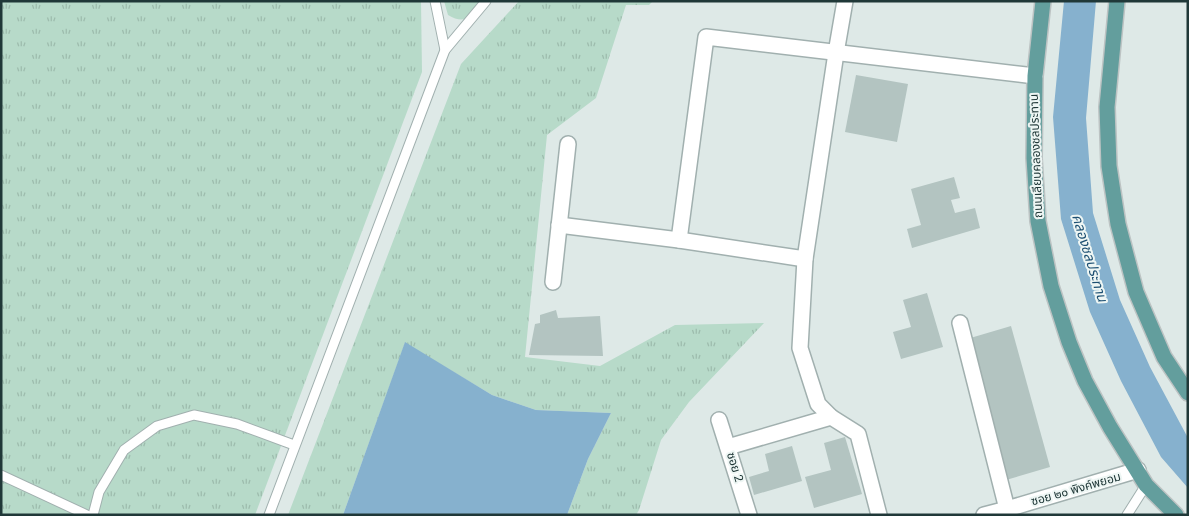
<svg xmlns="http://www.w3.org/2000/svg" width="1189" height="516" font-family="Roboto,'Noto Sans Thai',sans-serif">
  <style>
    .grass { fill: url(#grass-tufts) }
    .water { fill: #86b1ce }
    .building { fill: #b3c4c1 }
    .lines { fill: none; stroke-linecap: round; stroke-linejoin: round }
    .lane-casing { stroke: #a1b0af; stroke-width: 11 }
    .street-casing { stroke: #a1b0af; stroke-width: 18 }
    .primary-casing { stroke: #bcc3c3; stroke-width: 18 }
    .lane { stroke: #fff; stroke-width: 9 }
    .street { stroke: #fff; stroke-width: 15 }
    .primary { stroke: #639e9d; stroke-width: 15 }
    .labels { text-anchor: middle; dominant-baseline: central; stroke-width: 4; stroke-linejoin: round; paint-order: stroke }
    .street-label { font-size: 12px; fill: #203838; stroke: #eef6f4 }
    .water-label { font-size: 14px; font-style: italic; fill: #1c4f72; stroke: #eef6f4 }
  </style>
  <defs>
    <pattern id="grass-tufts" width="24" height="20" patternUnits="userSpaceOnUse" patternTransform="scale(1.25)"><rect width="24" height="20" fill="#b7dac9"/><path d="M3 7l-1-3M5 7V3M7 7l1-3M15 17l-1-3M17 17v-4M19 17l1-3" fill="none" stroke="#9dbcad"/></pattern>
  </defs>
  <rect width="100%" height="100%" fill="#dee9e7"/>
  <!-- grass -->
  <g class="grass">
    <path d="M1,1H421L422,72L255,515H1Z"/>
    <path d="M444,1H485C474,15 466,26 448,15Z"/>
    <path d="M519,1H653L649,5H626L596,98L547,135L525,357L600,366L675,325L764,323L689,402L661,440L639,510L636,515H567L588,459L611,413L536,410L492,395L405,343L343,515H288L461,64Z"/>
  </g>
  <!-- water -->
  <g class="water">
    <path d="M1064,1H1096L1086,118L1093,213L1120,300L1150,367L1188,438V488L1161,457L1121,381L1090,312L1061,219L1053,117Z"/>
    <path d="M405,342L492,395L536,410L611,413L588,459L567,515H343Z"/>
  </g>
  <!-- building -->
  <g class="building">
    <path d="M856,75L908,84L897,142L845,132Z"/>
    <path d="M954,177L960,198L951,200L955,213L975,208L980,228L912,248L907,229L921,225L911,189Z"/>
    <path d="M927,293L943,347L901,359L893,332L911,327L903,300Z"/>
    <path d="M556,310L558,318L600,316L603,356L529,355L535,324L540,323V315Z"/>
    <path d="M1011,326L1050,467L1006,480L967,339Z"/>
    <path d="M845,437L862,494L814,508L805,477L831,470L824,443Z"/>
    <path d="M792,446L802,481L754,495L749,477L769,471L765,454Z"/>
  </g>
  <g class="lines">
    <defs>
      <g id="lane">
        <path d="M435,1L445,50"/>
        <path d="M1,475L87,515"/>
        <path d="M93,515L99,492L124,450L157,426L194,415L237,424L294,445"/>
        <path d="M269,515L445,50L486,1"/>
        <path d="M1127,515L1146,485"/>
      </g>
      <g id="street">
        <path d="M845,1L836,53L805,259L800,348L818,404L831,417L858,434L879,515"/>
        <path d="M559,225L679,240L805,259"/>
        <path d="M679,240L706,37L1035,76"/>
        <path d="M553,282L568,144"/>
        <path d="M960,323L1007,509"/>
        <path d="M719,420L749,515"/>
        <path d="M728,447L831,417"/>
        <path d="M984,515L1007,509L1138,470"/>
      </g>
      <g id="primary">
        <path d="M1043,1L1035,76L1034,158L1038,221L1051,286L1069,342L1085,381L1110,427L1146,485L1176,515"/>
        <path d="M1117,1L1107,107L1109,166L1118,224L1136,292L1164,357L1188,393"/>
      </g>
    </defs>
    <!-- lane casing -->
    <use href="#lane" class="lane-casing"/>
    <!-- street casing -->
    <use href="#street" class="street-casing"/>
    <!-- primary casing -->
    <use href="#primary" class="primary-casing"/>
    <!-- lane -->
    <use href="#lane" class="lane"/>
    <!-- street -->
    <use href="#street" class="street"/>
    <!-- primary -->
    <use href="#primary" class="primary"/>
  </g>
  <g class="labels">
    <!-- street labels -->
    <g class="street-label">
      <text transform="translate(1036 156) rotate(-92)">ถนนเลียบคลองชลประทาน</text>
      <text transform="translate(735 467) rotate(73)">ซอย 2</text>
      <text transform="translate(1076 489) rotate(-16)">ซอย ๒๐ พิงค์พยอม</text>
    </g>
    <!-- water labels -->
    <g class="water-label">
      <text transform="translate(1090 258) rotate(73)">คลองชลประทาน</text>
    </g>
  </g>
  <!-- border -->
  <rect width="1189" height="516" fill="none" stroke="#203838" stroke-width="5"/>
</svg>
